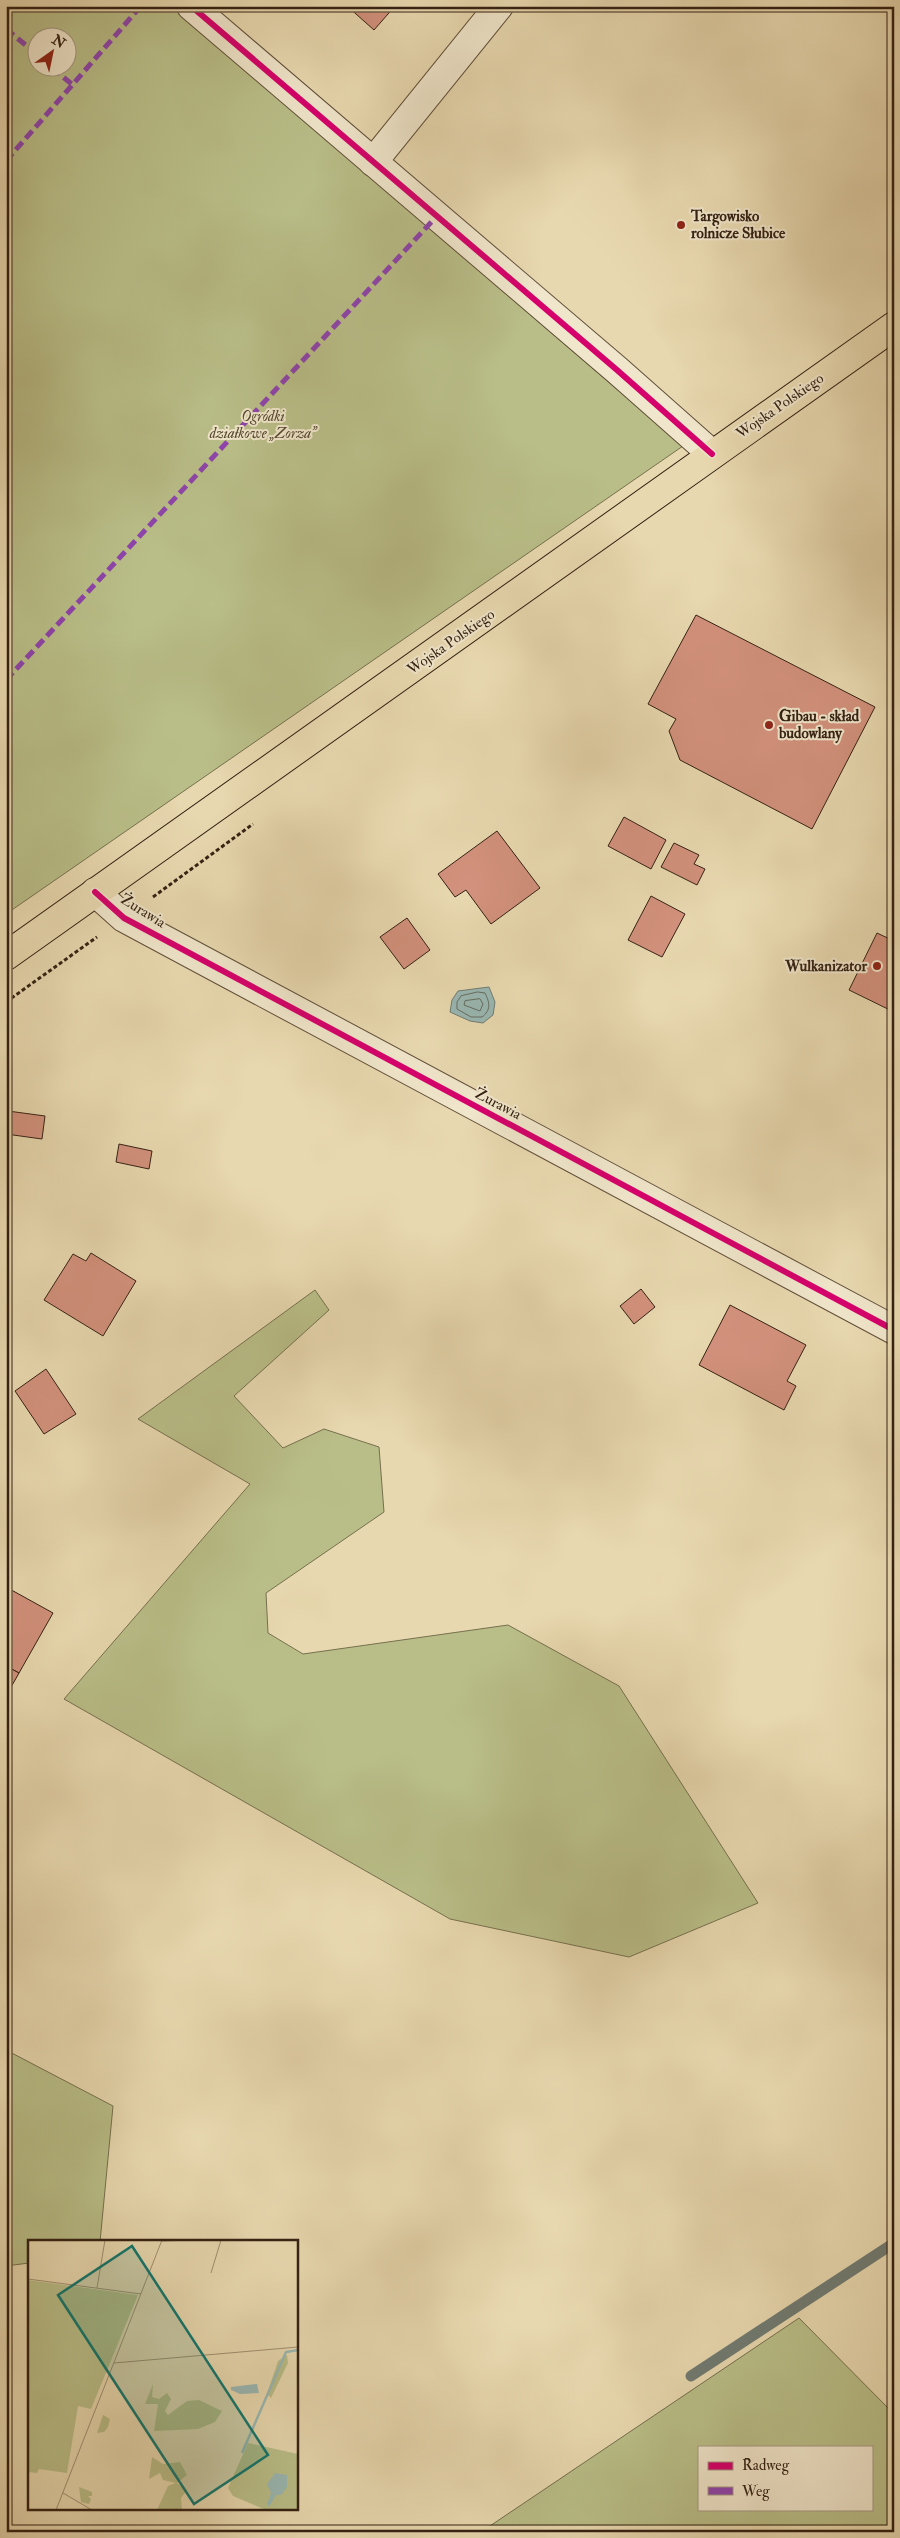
<svg xmlns="http://www.w3.org/2000/svg" width="900" height="2538" font-family="'IM FELL Double Pica',serif">
  <style>
    .green { fill: #b9be88; stroke: #76704e; fill-rule: evenodd }
    .water { fill: #99b8b3; stroke: #717c73 }
    .lines { fill: none; stroke-linecap: round; stroke-linejoin: round }
    .shore { stroke: #666c63; stroke-width: 1 }
    .stream { stroke: #717c73; stroke-width: 11 }
    .building { fill: #d2917c; stroke: #342113 }
    .minor-casing { stroke: #614f3a; stroke-width: 30 }
    .major-casing { stroke: #342113; stroke-width: 30 }
    .path { stroke: #342113; stroke-width: 3; stroke-dasharray: 4 2.5; stroke-linecap: butt }
    .minor { stroke: #f0e6cb; stroke-width: 28 }
    .major { stroke: #e8d8af; stroke-width: 28 }
    .quiet { stroke: #8e44ad; stroke-width: 5; stroke-dasharray: 10 5; stroke-linecap: butt }
    .cycleway-casing { stroke: #f0e6cb; stroke-width: 9 }
    .cycleway { stroke: #d6006c; stroke-width: 6 }
    .poi-dot { fill: #8f2418; stroke: #f0e6cb; stroke-width: 2 }
    .labels { text-anchor: middle; dominant-baseline: central; stroke-width: 4; stroke-linejoin: round; paint-order: stroke }
    .poi-label { font-size: 15px; font-weight: bold; fill: #342113; stroke: #f0e6cb; text-anchor: start }
    .street-label { font-size: 15px; fill: #342113; stroke: #f0e6cb }
    .park-label { font-size: 15px; font-style: italic; fill: #554830; stroke: #f0e6cb }
    .inset-river { fill: none; stroke: #99b8b3; stroke-width: 2.5 }
    .inset-road { fill: none; stroke: #a08f71; stroke-width: 1 }
    .view { fill: #0f766e; fill-opacity: 0.15; stroke: #0f766e; stroke-width: 2.5 }
    .inset-edge { fill: none; stroke: #342113; stroke-width: 2.5 }
  </style>
  <rect width="100%" height="100%" fill="#e8d8af"/>
  <filter id="stains"><feTurbulence type="fractalNoise" baseFrequency=".004" numOctaves="4"/><feColorMatrix values="0 0 0 0 .2 0 0 0 0 .09 0 0 0 0 .02 0 0 0 .5 -.17"/></filter>
  <radialGradient id="worn" r=".72"><stop offset=".6" stop-color="#630" stop-opacity="0"/><stop offset="1" stop-color="#630" stop-opacity=".3"/></radialGradient>
  <!-- green -->
  <g class="green">
    <path d="M6,6H171L683,446L6,914ZM38,38H68V68H38Z"/>
    <path d="M315,1290L329,1310L234,1396L283,1448L324,1429L379,1447L384,1512L266,1593L268,1633L303,1654L508,1625L619,1686L758,1903L629,1957L450,1919L64,1699L250,1484L138,1419Z"/>
    <path d="M6,2050L113,2106L100,2242H29V2263L6,2266Z"/>
    <path d="M799,2318L894,2414V2532H481ZM699,2447H871V2509H699Z"/>
  </g>
  <!-- water -->
  <path class="water" d="M489,987L495,1002L493,1015L483,1023L470,1021L450,1012L452,1000L458,991Z"/>
  <g class="lines">
    <!-- shore -->
    <g class="shore">
      <path d="M478,992L485,993C490,1003 491,1010 482,1017H471L457,1009V1002L461,996Z"/>
      <path d="M480,999L483,1004L480,1011L464,1005L465,1001Z"/>
    </g>
    <!-- stream -->
    <path class="stream" d="M691,2376L894,2243"/>
  </g>
  <!-- building -->
  <g class="building">
    <path d="M347,6H395L374,30Z"/>
    <path d="M696,615L875,707L812,829L680,760L669,731L676,719L648,704Z"/>
    <path d="M624,817L666,840L651,869L608,846Z"/>
    <path d="M497,831L540,888L491,924L466,890L455,897L438,874Z"/>
    <path d="M674,843L699,855L694,864L705,869L697,885L661,867Z"/>
    <path d="M651,896L685,914L662,957L628,940Z"/>
    <path d="M407,918L430,950L404,969L380,937Z"/>
    <path d="M877,933L894,941V1012L849,990Z"/>
    <path d="M8,1111L45,1116L42,1139L6,1134Z"/>
    <path d="M119,1144L152,1151L149,1169L116,1162Z"/>
    <path d="M91,1253L136,1281L103,1336L44,1300L73,1254L86,1261Z"/>
    <path d="M641,1289L655,1307L634,1324L620,1306Z"/>
    <path d="M730,1305L806,1345L787,1381L796,1386L784,1410L699,1365Z"/>
    <path d="M46,1369L76,1414L44,1434L15,1391Z"/>
    <path d="M6,1587L53,1613L19,1673L6,1666Z"/>
    <path d="M6,1666L19,1673L6,1696Z"/>
  </g>
  <g class="lines">
    <defs>
      <g id="minor">
        <path d="M191,6L617,370L712,454"/>
        <path d="M373,162L499,6"/>
        <path d="M95,892L124,918L894,1330"/>
      </g>
      <path id="major" d="M6,956L894,326"/>
    </defs>
    <!-- minor casing -->
    <use href="#minor" class="minor-casing"/>
    <!-- major casing -->
    <use href="#major" class="major-casing"/>
    <!-- path -->
    <g class="path">
      <path d="M153,897L253,824"/>
      <path d="M6,1002L97,937"/>
    </g>
    <!-- minor -->
    <use href="#minor" class="minor"/>
    <!-- major -->
    <use href="#major" class="major"/>
    <!-- quiet -->
    <g class="quiet">
      <path d="M6,29L38,55"/>
      <path d="M52,68L73,85"/>
      <path d="M6,161L141,6"/>
      <path d="M6,680L437,216"/>
    </g>
    <defs>
      <g id="cycleway">
        <path d="M191,6L617,370L712,454"/>
        <path d="M95,892L124,918L894,1330"/>
      </g>
    </defs>
    <!-- cycleway casing -->
    <use href="#cycleway" class="cycleway-casing"/>
    <!-- cycleway -->
    <use href="#cycleway" class="cycleway"/>
  </g>
  <!-- markers -->
  <g class="poi-dot">
    <circle cx="681" cy="225" r="5"/>
    <circle cx="769" cy="725" r="5"/>
    <circle cx="877" cy="966" r="5"/>
  </g>
  <g class="labels">
    <!-- poi labels -->
    <g class="poi-label">
      <text x="691" y="216">Targowisko<tspan x="691" dy="17">rolnicze Słubice</tspan></text>
      <text x="779" y="716">Gibau - skład<tspan x="779" dy="17">budowlany</tspan></text>
      <text x="867" y="966" text-anchor="end">Wulkanizator</text>
    </g>
    <!-- street labels -->
    <g class="street-label">
      <text transform="translate(780 406) rotate(-35)">Wojska Polskiego</text>
      <text transform="translate(451 642) rotate(-35)">Wojska Polskiego</text>
      <text transform="translate(143 911) rotate(32)">Żurawia</text>
      <text transform="translate(498 1104) rotate(28)">Żurawia</text>
    </g>
    <!-- park labels -->
    <g class="park-label">
      <text x="263" y="416">Ogródki<tspan x="263" dy="17">działkowe „Zorza”</tspan></text>
    </g>
  </g>
  <!-- overview -->
  <g transform="translate(28 2240)">
    <rect width="270" height="270" fill="#e8d8af"/>
    <path d="M0,40L110,55L63,169L50,166L39,233L11,229L9,233L0,232ZM259,115L260,123L243,158L239,154L250,121ZM125,144L124,157L131,159L139,153L143,159L137,171L140,175L159,161L171,160L194,171L187,182L170,189L126,191L130,164H117ZM75,175L82,179L80,187L76,192L69,193ZM220,203L270,214V270H238L205,256L200,248ZM124,217L135,224L152,222L159,235L149,243L159,250L153,258L154,270H129L140,246L148,243L135,240L132,233L121,239ZM51,247L64,252V256H60L63,259L61,264L53,262Z" fill="#b9be88"/>
    <path d="M229,144L231,153L212,154L203,150V147ZM247,233L259,235V247L253,255H248L241,267L239,264L243,253L239,244Z" fill="#99b8b3"/>
    <path class="inset-river" d="M214,213L258,112L270,110"/>
    <path class="inset-road" d="M134,1L167,0M183,33L193,0M0,39L113,54M69,48L77,0M86,123L270,107M35,253L64,270M28,270L134,0"/>
    <path class="view" d="M104,6L240,215L166,264L30,55Z"/>
    <rect width="270" height="270" class="inset-edge"/>
  </g>
  <!-- margin -->
  <rect width="900" height="2538" fill="none" stroke="#e8d8af" stroke-width="25"/>
  <rect x="8" y="8" width="885" height="2523" fill="none" stroke="#342113" stroke-width="2.5"/>
  <rect x="12" y="12" width="875" height="2513" fill="none" stroke="#342113"/>
  <!-- legend -->
  <rect x="698" y="2446" width="175" height="65" fill="#f0e6cb" stroke="#a59781"/>
  <rect x="708" y="2462" width="25" height="8" fill="#d6006c" stroke="#a59781"/>
  <text x="742" y="2470" font-size="15" fill="#342113">Radweg</text>
  <rect x="708" y="2487" width="25" height="8" fill="#8e44ad" stroke="#a59781"/>
  <text x="742" y="2496" font-size="15" fill="#342113">Weg</text>
  <!-- north arrow -->
  <g transform="translate(52 52) rotate(33)"><circle r="24" fill="#f0e6cb" stroke="#a59781"/>
  <path d="M0-4L9 19L0 12L-9 19Z" fill="#8f2418"/>
  <text y="-8" font-size="14" font-weight="bold" text-anchor="middle" fill="#342113">N</text>
  </g>
  <rect width="100%" height="100%" filter="url(#stains)"/>
  <rect width="100%" height="100%" fill="url(#worn)"/>
</svg>
